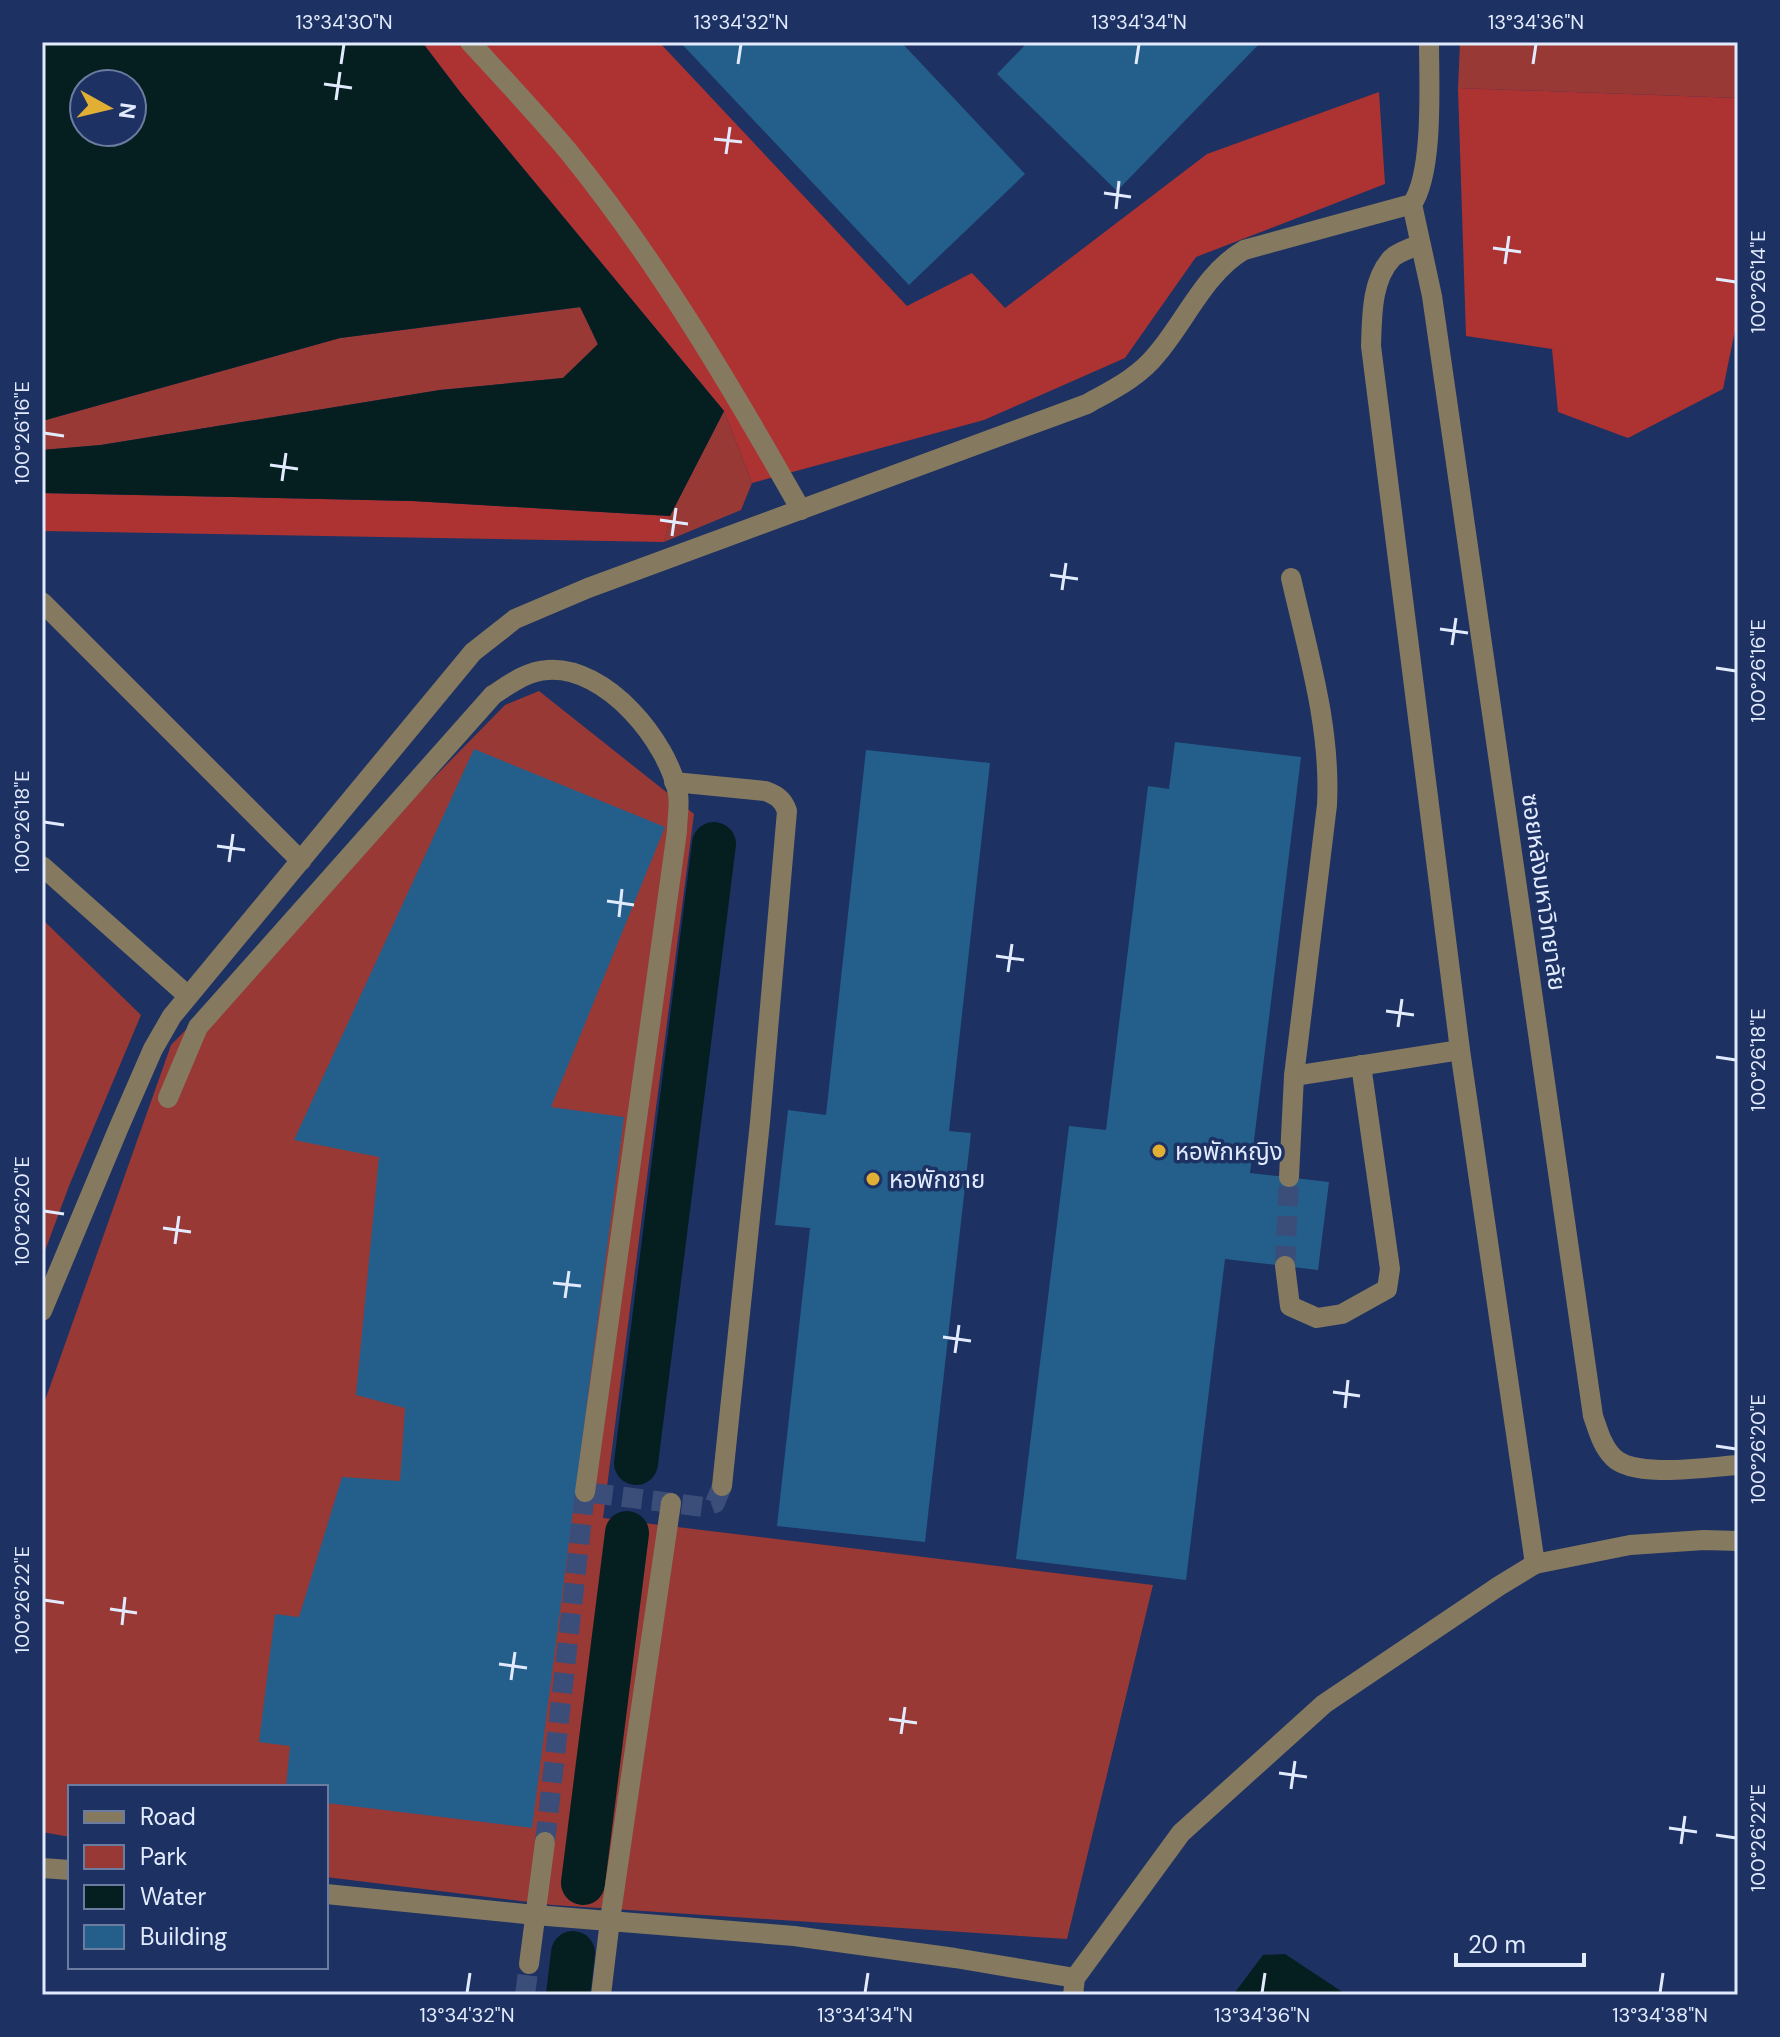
<svg xmlns="http://www.w3.org/2000/svg" width="1780" height="2037" font-family="'DM Sans','Noto Sans Thai',sans-serif">
  <style>
    .green { fill: #983935 }
    .forest { fill: #ad3332 }
    .water { fill: #051f21; fill-rule: evenodd }
    .lines { fill: none; stroke-linecap: round; stroke-linejoin: round }
    .canal { stroke: #051f21; stroke-width: 44 }
    .building { fill: #245f8c }
    .minor-tunnel { stroke: #3b4d79; stroke-width: 20; stroke-dasharray: 20 10; stroke-linecap: butt }
    .minor { stroke: #85795f; stroke-width: 20 }
    .ticks { fill: none; stroke: #e2ebfe; stroke-width: 3 }
    .poi-dot { fill: #e1af34; stroke: #1d3162; stroke-width: 3 }
    .labels { text-anchor: middle; dominant-baseline: central; stroke-width: 7; stroke-linejoin: round; paint-order: stroke }
    .street-label { font-size: 24px; fill: #e2ebfe; stroke: #1d3162 }
    .poi-label { font-size: 24px; fill: #e2ebfe; stroke: #1d3162; text-anchor: start }
    .neatline { fill: none; stroke: #e2ebfe; stroke-width: 3 }
    .ticks-label { font-size: 20px; text-anchor: middle; fill: #e2ebfe }
  </style>
  <rect width="100%" height="100%" fill="#1d3162"/>
  <!-- green -->
  <g class="green">
    <path d="M1460,42H1738V98L1458,88Z"/>
    <path d="M581,307L598,345L563,378L440,390L101,445L42,450V421L340,338Z"/>
    <path d="M724,411L752,483L741,510L664,542L670,516Z"/>
    <path d="M539,691L694,814L603,1518L1153,1585L1067,1939L553,1905L326,1877V1787H70V1837L42,1832V1409L171,1045L505,705Z"/>
    <path d="M42,919L141,1015L69,1186L42,1259Z"/>
  </g>
  <!-- forest -->
  <g class="forest">
    <path d="M422,42H659L907,306L972,273L1005,308L1207,154L1379,92L1385,184L1196,257L1125,358L984,420L752,483L724,411L460,92Z"/>
    <path d="M1458,88L1738,98V316L1723,389L1628,438L1558,412L1552,349L1466,336Z"/>
    <path d="M42,493L413,501L670,516L664,542L42,531Z"/>
  </g>
  <!-- water -->
  <g class="water">
    <path d="M42,42H422L460,92L724,411L670,516L413,501L42,493V450L101,445L440,390L563,378L598,344L580,307L340,338L42,421ZM84,84H132V132H84Z"/>
    <path d="M1285,1954L1347,1995H1233L1263,1955Z"/>
  </g>
  <g class="lines">
    <!-- canal -->
    <g class="canal">
      <path d="M636,1463L714,844"/>
      <path d="M583,1883L627,1533"/>
      <path d="M568,1995L573,1953"/>
    </g>
  </g>
  <!-- building -->
  <g class="building">
    <path d="M680,42H901L1025,174L909,285Z"/>
    <path d="M1028,42H1261L1117,191L997,74Z"/>
    <path d="M1175,742L1301,757L1250,1173L1329,1182L1318,1270L1225,1259L1186,1580L1016,1559L1069,1126L1106,1130L1148,786L1169,789Z"/>
    <path d="M474,749L665,827L551,1107L624,1117L532,1828L326,1803V1787H286L290,1746L259,1742L275,1614L299,1617L342,1477L400,1481L405,1408L356,1395L379,1157L294,1140Z"/>
    <path d="M866,750L990,763L949,1131L971,1133L925,1542L777,1526L810,1228L775,1225L788,1110L826,1115Z"/>
  </g>
  <g class="lines">
    <!-- minor-tunnel -->
    <g class="minor-tunnel">
      <path d="M1285,1266L1289,1177"/>
      <path d="M545,1842L585,1492L704,1507L715,1503L722,1486"/>
      <path d="M525,1995L529,1964"/>
    </g>
    <!-- minor -->
    <g class="minor">
      <path d="M470,42C503,78 537,114 568,151C658,262 731,386 801,510"/>
      <path d="M1412,204L1432,296L1593,1416C1598,1430 1602,1446 1613,1457C1634,1479 1708,1467 1738,1465"/>
      <path d="M1420,244C1412,248 1398,252 1392,258C1371,280 1372,318 1371,346L1460,1050L1535,1564"/>
      <path d="M42,602L301,861"/>
      <path d="M674,782L765,791C776,795 783,799 787,811L760,1122L722,1486"/>
      <path d="M42,866L187,995"/>
      <path d="M1294,1076L1460,1050"/>
      <path d="M168,1098L198,1027L493,695C510,684 527,671 548,670C606,666 668,741 678,794C680,805 677,819 677,831L585,1492"/>
      <path d="M1289,1177L1294,1076L1327,805C1331,727 1308,653 1291,578"/>
      <path d="M1285,1266L1290,1306L1317,1318L1342,1314L1387,1289L1390,1269L1361,1065"/>
      <path d="M42,1311L119,1127L153,1049L172,1016L473,652L515,619L588,588L1087,404C1112,390 1139,377 1157,354C1186,320 1205,273 1244,250L1412,204C1434,172 1429,82 1429,42"/>
      <path d="M42,1868L70,1870"/>
      <path d="M326,1894L535,1915L794,1936L955,1958L1075,1978"/>
      <path d="M529,1964L545,1842"/>
      <path d="M601,1995L610,1920L671,1503"/>
      <path d="M1073,1995L1075,1978L1181,1833L1324,1704L1499,1586L1535,1564L1630,1545L1704,1540L1738,1541"/>
    </g>
  </g>
  <!-- ticks -->
  <path class="ticks" d="M341,64L344,44M738,64L741,44M1136,64L1139,44M1533,64L1536,44M324,84L352,88M336,100L340,72M714,139L742,142M726,154L730,127M1104,193L1131,197M1116,209L1119,181M1493,248L1521,252M1505,264L1509,236M1716,279L1736,282M44,433L64,436M270,465L298,469M282,481L286,453M660,520L688,524M672,536L676,508M1050,575L1078,579M1062,590L1066,563M1440,629L1468,633M1452,645L1456,618M1716,668L1736,671M44,822L64,825M217,846L245,850M229,862L233,834M607,901L634,905M619,917L622,889M996,956L1024,960M1008,972L1012,944M1386,1011L1414,1015M1398,1027L1402,999M1716,1057L1736,1060M44,1211L64,1214M163,1228L191,1232M175,1244L179,1216M553,1283L581,1286M565,1298L569,1271M943,1337L971,1341M955,1353L959,1325M1333,1392L1360,1396M1345,1408L1348,1380M1716,1446L1736,1449M44,1600L64,1603M110,1609L137,1613M122,1625L125,1597M499,1664L527,1668M511,1680L515,1652M889,1719L917,1723M901,1734L905,1707M1279,1773L1307,1777M1291,1789L1295,1761M1669,1828L1697,1832M1716,1835L1736,1838M1681,1844L1685,1816M467,1993L470,1973M865,1993L868,1973M1262,1993L1265,1973M1660,1993L1663,1973"/>
  <!-- markers -->
  <g class="poi-dot">
    <circle cx="1159" cy="1151" r="8"/>
    <circle cx="873" cy="1179" r="8"/>
  </g>
  <g class="labels">
    <!-- street labels -->
    <g class="street-label">
      <text transform="translate(1544 892) rotate(82)">ซอยหลังมหาวิทยาลัย</text>
    </g>
    <!-- poi labels -->
    <g class="poi-label">
      <text x="1175" y="1151">หอพักหญิง</text>
      <text x="889" y="1179">หอพักชาย</text>
    </g>
  </g>
  <!-- border -->
  <rect width="1780" height="2037" fill="none" stroke="#1d3162" stroke-width="88"/>
  <!-- legend -->
  <rect x="68" y="1785" width="260" height="184" fill="#1d3162" stroke="#6c7ba0" stroke-width="2"/>
  <rect x="84" y="1811" width="40" height="12" fill="#85795f" stroke="#6c7ba0" stroke-width="2"/>
  <text x="140" y="1825" font-size="24" fill="#e2ebfe">Road</text>
  <rect x="84" y="1845" width="40" height="24" fill="#983935" stroke="#6c7ba0" stroke-width="2"/>
  <text x="140" y="1865" font-size="24" fill="#e2ebfe">Park</text>
  <rect x="84" y="1885" width="40" height="24" fill="#051f21" stroke="#6c7ba0" stroke-width="2"/>
  <text x="140" y="1905" font-size="24" fill="#e2ebfe">Water</text>
  <rect x="84" y="1925" width="40" height="24" fill="#245f8c" stroke="#6c7ba0" stroke-width="2"/>
  <text x="140" y="1945" font-size="24" fill="#e2ebfe">Building</text>
  <!-- north arrow -->
  <g transform="translate(108 108) rotate(98)"><circle r="38" fill="#1d3162" stroke="#6c7ba0" stroke-width="2"/>
  <path d="M0-6L14 30L0 20L-14 30Z" fill="#e1af34"/>
  <text y="-12" font-size="22" font-weight="bold" text-anchor="middle" fill="#e2ebfe">N</text>
  </g>
  <!-- scale -->
  <path d="M1456 1953v12h128v-12" fill="none" stroke="#e2ebfe" stroke-width="4"/>
  <text x="1468" y="1953" font-size="24" fill="#e2ebfe" stroke="#1d3162" stroke-width="6" paint-order="stroke">20 m</text>
  <rect x="44" y="44" width="1692" height="1949" class="neatline"/>
  <g class="ticks-label">
    <text x="344" y="29">13°34'30"N</text>
    <text x="741" y="29">13°34'32"N</text>
    <text x="1139" y="29">13°34'34"N</text>
    <text x="1536" y="29">13°34'36"N</text>
    <text transform="translate(1758 282) rotate(-90)" y="7">100°26'14"E</text>
    <text transform="translate(22 433) rotate(-90)" y="7">100°26'16"E</text>
    <text transform="translate(1758 671) rotate(-90)" y="7">100°26'16"E</text>
    <text transform="translate(22 822) rotate(-90)" y="7">100°26'18"E</text>
    <text transform="translate(1758 1060) rotate(-90)" y="7">100°26'18"E</text>
    <text transform="translate(22 1211) rotate(-90)" y="7">100°26'20"E</text>
    <text transform="translate(1758 1449) rotate(-90)" y="7">100°26'20"E</text>
    <text transform="translate(22 1600) rotate(-90)" y="7">100°26'22"E</text>
    <text transform="translate(1758 1838) rotate(-90)" y="7">100°26'22"E</text>
    <text x="467" y="2022">13°34'32"N</text>
    <text x="865" y="2022">13°34'34"N</text>
    <text x="1262" y="2022">13°34'36"N</text>
    <text x="1660" y="2022">13°34'38"N</text>
  </g>
</svg>
